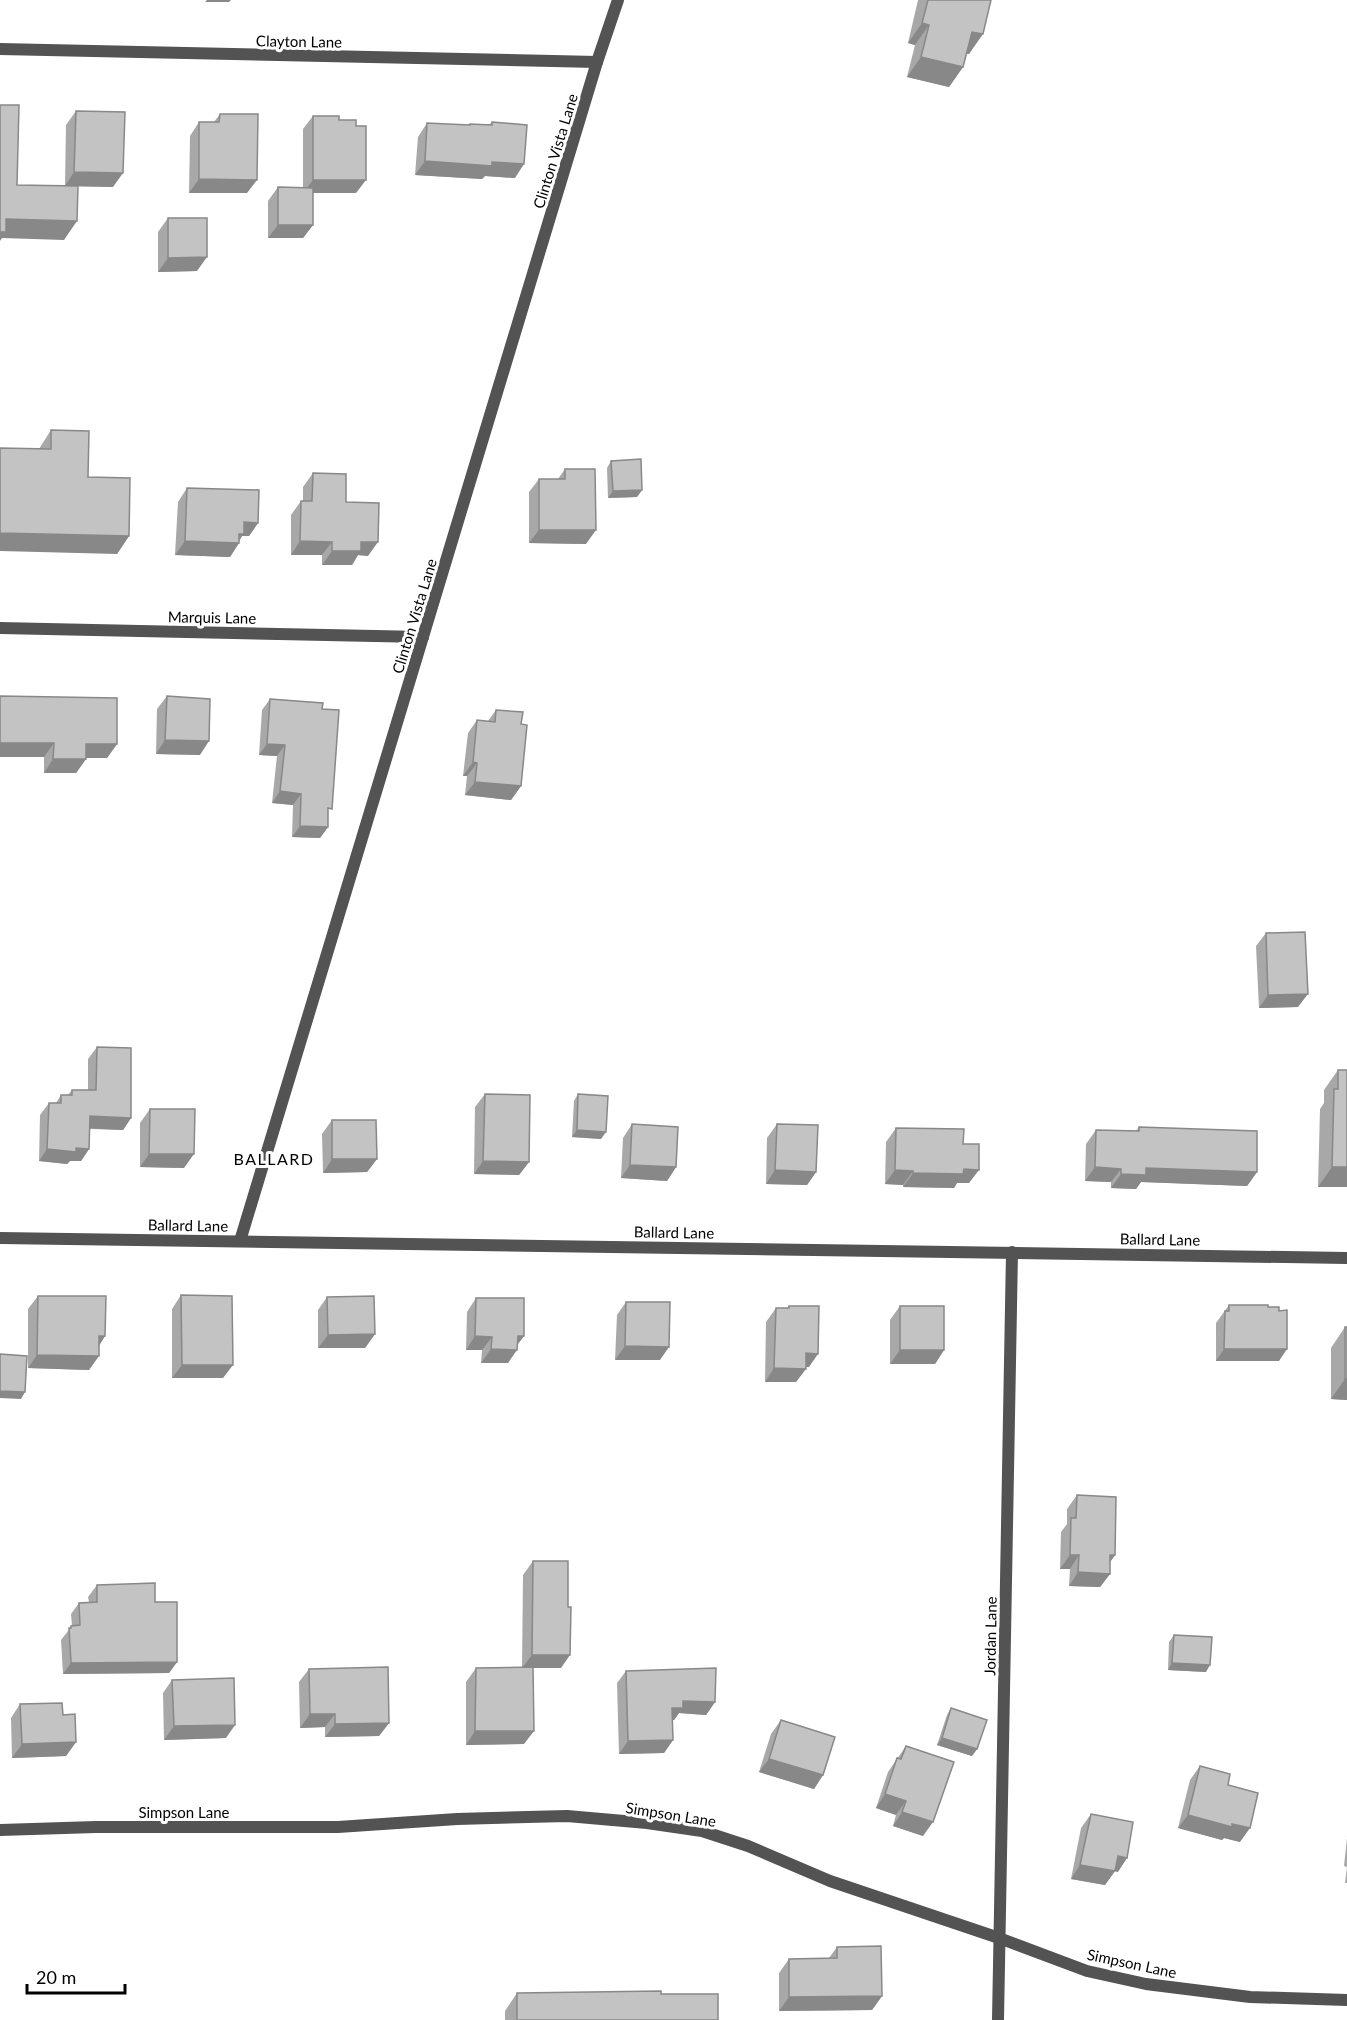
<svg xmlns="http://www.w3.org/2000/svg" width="1347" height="2020" font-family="Lato,sans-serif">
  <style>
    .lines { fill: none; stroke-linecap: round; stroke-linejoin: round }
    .street { stroke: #535353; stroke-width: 12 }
    .wall { fill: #a8a8a8 }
    .shaded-wall { fill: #888 }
    .building { fill: #c3c3c3; stroke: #888; stroke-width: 1.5 }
    .labels { text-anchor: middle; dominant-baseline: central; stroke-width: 6; stroke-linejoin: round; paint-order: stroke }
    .street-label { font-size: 15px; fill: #000; stroke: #fff }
    .neighbourhood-label { font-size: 16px; letter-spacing: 1.5px; fill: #000; stroke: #fff }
  </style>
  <rect width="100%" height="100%" fill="#fff"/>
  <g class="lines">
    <!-- street -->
    <g class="street">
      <path d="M0,49L597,62"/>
      <path d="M0,628L423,637"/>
      <path d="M0,1238L1347,1258"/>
      <path d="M240,1241L597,62L618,0"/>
      <path d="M0,1830L96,1827H338L457,1819L567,1816L647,1823L702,1831L748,1846L830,1881L999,1938L1087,1971L1146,1984L1250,1997L1347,2000"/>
      <path d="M998,2020L1012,1252"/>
    </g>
  </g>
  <!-- wall -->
  <g class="wall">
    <path d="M918,0H991L969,54H966L963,67L949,87L907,77L915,45L908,43Z"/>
    <path d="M76,111L113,187L65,186L66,125Z"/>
    <path d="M220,114L247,193H189L190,136L199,122H214Z"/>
    <path d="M313,116L339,120L356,193H313V225L303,238H268V201L278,187L303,188V129Z"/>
    <path d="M492,122L515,178L485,176L482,179L415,175L418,137L427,123L469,125L470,124H490Z"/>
    <path d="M168,218L197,271L158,272V232Z"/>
    <path d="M51,430L88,477L129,536L117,554L39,449Z"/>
    <path d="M611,461L642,490L637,497L608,498L607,468Z"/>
    <path d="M565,469L586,544L529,543V492L539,479H558Z"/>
    <path d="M313,473L346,502L368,556L358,555L352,565H322V555H291V515L301,501H303V487Z"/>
    <path d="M187,488L258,523L249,536H242L239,540V543L230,557L175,555L178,502Z"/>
    <path d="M0,696L117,744L107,758H86V759L76,773H44V757H0Z"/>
    <path d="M167,696L200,755L156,754L157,709Z"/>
    <path d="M270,699L322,709L328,814V827L320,838L292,837L293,805L272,803L277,756L259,755L262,710Z"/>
    <path d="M496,710L521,724V786L511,800L465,795L467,776H463L468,733L477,720L488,721Z"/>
    <path d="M1266,933L1298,1007L1259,1008L1256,946Z"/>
    <path d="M97,1047L131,1118L123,1130L90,1129L89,1149L81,1161H70L67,1164L39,1161L40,1115L49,1103H56L61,1095H68L72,1090H88V1059Z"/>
    <path d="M1338,1070L1347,1187H1318L1320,1109L1324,1103V1090Z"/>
    <path d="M485,1094L529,1162L519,1175L474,1174L475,1107Z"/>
    <path d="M578,1094L601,1139L572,1137L574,1101Z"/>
    <path d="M150,1109L184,1168L140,1167V1123Z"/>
    <path d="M332,1120L377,1159L367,1172L323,1173L322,1134Z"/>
    <path d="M632,1124L676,1167L667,1181L621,1178L623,1138Z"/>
    <path d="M777,1124L816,1172L807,1185L766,1184L767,1138Z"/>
    <path d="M1139,1127L1257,1172L1247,1186L1141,1182L1136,1189L1111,1188V1182L1085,1181L1086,1144L1096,1130L1136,1131Z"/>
    <path d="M896,1128L963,1144L969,1183H957L954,1188L903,1187V1185L885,1184L886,1142Z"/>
    <path d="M181,1295L223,1378H172V1309Z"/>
    <path d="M38,1296L105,1336L99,1346L89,1370L28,1368V1309Z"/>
    <path d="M327,1297L375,1334L365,1348H318V1310Z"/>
    <path d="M476,1298L524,1336L517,1345L508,1363H481L482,1350H466L467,1312Z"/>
    <path d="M626,1302L660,1360H615L617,1315Z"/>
    <path d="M1229,1305L1268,1307L1279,1361H1216V1323Z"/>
    <path d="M789,1306L809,1367H806L796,1382H765L766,1322L776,1308H787Z"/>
    <path d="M900,1306L944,1350L935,1364H890V1320Z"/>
    <path d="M1345,1327H1347V1400L1331,1399V1348Z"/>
    <path d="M1077,1495L1115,1555L1110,1562V1574L1100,1587L1069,1586L1070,1569H1060L1061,1532L1067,1524V1509Z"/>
    <path d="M533,1561L561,1668H533L524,1744L466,1745V1682L476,1668H522L523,1575Z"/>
    <path d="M97,1585L155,1602L177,1662L169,1673L63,1674L61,1640L72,1626L71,1614L79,1603L89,1602L88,1597Z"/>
    <path d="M1174,1635L1206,1672L1168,1670L1169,1642Z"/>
    <path d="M309,1669L389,1723L379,1736L325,1737V1727L300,1728L299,1682Z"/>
    <path d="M626,1671L715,1702L706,1715L679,1713L674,1720H672L673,1740L664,1753L619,1754L617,1683Z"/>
    <path d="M172,1680L226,1738L164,1740L163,1693Z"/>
    <path d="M20,1704L63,1715L76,1742L66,1756L12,1758L11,1718Z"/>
    <path d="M951,1708L977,1749L972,1756L937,1745L947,1715Z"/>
    <path d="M781,1720L823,1775L814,1789L759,1772L771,1734Z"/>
    <path d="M906,1746L923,1836L893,1826L896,1815L876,1808L888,1772Z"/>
    <path d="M1200,1766L1228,1785L1240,1842L1224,1838L1222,1840L1178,1828L1190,1780Z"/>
    <path d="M1091,1814L1118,1872L1115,1871L1105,1885L1071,1879L1081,1828Z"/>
    <path d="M1347,1838V1883H1345L1347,1867L1344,1866Z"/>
    <path d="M837,1947L882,1996L872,2010L779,2011V1973L789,1959L829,1958Z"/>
    <path d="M517,1993L661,1994L718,2020H505V2011Z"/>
  </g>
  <!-- shaded-wall -->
  <g class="shaded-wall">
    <path d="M207,0H231L229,2H205Z"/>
    <path d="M922,23L929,25L915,45L908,43Z"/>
    <path d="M972,32L983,34L969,54L957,52Z"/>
    <path d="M921,57L963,67L949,87L907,77Z"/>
    <path d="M425,161L492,162L524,164L515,178L485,176L482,179L415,175Z"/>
    <path d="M74,172L123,173L113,187L65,186Z"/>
    <path d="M199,179L257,180L247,193H189Z"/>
    <path d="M313,180H366L356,193H303Z"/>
    <path d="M6,219L77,221L64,240L2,238L0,241V228Z"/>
    <path d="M278,225H313L303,238H268Z"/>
    <path d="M207,257L197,271L158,272L168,258Z"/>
    <path d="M642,490L637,497L608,498L613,491Z"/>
    <path d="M244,522L258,523L249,536H242L238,543H239L230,557L175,555L185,541Z"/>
    <path d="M539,530H596L586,544L529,543Z"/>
    <path d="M0,533L129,536L117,554L0,551Z"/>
    <path d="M300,541L332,542L322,555H291Z"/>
    <path d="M361,542H378L368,556L358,555L352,565H322L332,551Z"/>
    <path d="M165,740L209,741L200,755L156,754Z"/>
    <path d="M0,743H54L44,757H0Z"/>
    <path d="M86,744H117L107,758H77Z"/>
    <path d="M267,744L285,745L277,756L259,755Z"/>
    <path d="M53,759H86L76,773H44Z"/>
    <path d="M473,762L477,763L467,776H463Z"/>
    <path d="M475,782L521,786L511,800L465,795Z"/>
    <path d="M280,791L301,794L293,805L272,803Z"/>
    <path d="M300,826L328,827L320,838L292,837Z"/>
    <path d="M1308,994L1298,1007L1259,1008L1268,995Z"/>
    <path d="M90,1116L131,1118L123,1130L82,1128Z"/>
    <path d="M577,1130L606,1132L601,1139L572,1137Z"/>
    <path d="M76,1148L89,1149L81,1161H70L67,1164L39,1161L47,1149Z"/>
    <path d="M149,1154H194L184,1168L140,1167Z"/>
    <path d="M332,1159H377L367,1172L323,1173Z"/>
    <path d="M483,1161L529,1162L519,1175L474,1174Z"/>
    <path d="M630,1165L676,1167L667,1181L621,1178Z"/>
    <path d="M1095,1167L1121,1169L1111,1182L1085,1181Z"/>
    <path d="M1332,1167H1347V1187H1318Z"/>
    <path d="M1146,1168L1257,1172L1247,1186L1141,1182L1136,1189L1111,1188L1121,1174Z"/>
    <path d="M964,1169L979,1170L969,1183H957L954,1188L903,1187L913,1173Z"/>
    <path d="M775,1170L816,1172L807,1185L766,1184Z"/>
    <path d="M895,1170L913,1171L903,1185L885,1184Z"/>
    <path d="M375,1334L365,1348H318L328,1335Z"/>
    <path d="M99,1336H105L96,1350Z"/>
    <path d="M475,1336L492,1337L482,1350H466Z"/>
    <path d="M518,1336H524L514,1349Z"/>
    <path d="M625,1346L669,1347L660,1360H615Z"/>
    <path d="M491,1349L517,1350L508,1363H481Z"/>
    <path d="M1224,1349H1287L1279,1361H1216Z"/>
    <path d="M900,1350H944L935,1364H890Z"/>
    <path d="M806,1353L818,1354L809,1367H797Z"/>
    <path d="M37,1355L99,1356L89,1370L28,1368Z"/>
    <path d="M182,1365H233L223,1378H172Z"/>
    <path d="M774,1368L806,1369L796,1382H765Z"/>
    <path d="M1345,1379H1347V1400L1331,1399Z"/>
    <path d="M0,1391L25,1392L21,1399L0,1398Z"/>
    <path d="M1070,1555H1079L1070,1569H1060Z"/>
    <path d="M1110,1555H1115L1105,1569Z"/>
    <path d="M1078,1572L1110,1574L1100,1587L1069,1586Z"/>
    <path d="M532,1655H570L561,1668H522Z"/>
    <path d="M177,1662L169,1673L63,1674L71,1663Z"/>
    <path d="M1172,1663L1210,1665L1206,1672L1168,1670Z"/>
    <path d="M683,1701L715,1702L706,1715L679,1713L674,1720H663L672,1708Z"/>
    <path d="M310,1714H335L325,1727L300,1728Z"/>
    <path d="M389,1723L379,1736L325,1737L335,1724Z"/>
    <path d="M235,1725L226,1738L164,1740L174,1726Z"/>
    <path d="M475,1731H534L524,1744L466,1745Z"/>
    <path d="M942,1738L977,1749L972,1756L937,1745Z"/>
    <path d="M673,1740L664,1753L619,1754L628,1741Z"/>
    <path d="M76,1742L66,1756L12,1758L22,1744Z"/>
    <path d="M769,1759L823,1775L814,1789L759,1772Z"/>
    <path d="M885,1794L906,1801L896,1815L876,1808Z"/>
    <path d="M902,1812L933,1822L923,1836L893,1826Z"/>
    <path d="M1188,1815L1250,1828L1240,1842L1224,1838L1222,1840L1178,1828Z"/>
    <path d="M1118,1856L1127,1858L1118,1872L1115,1871L1105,1885L1071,1879L1080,1865Z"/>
    <path d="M882,1996L872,2010L779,2011L789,1997Z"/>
  </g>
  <!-- building -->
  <g class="building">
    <path d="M928,0H991L983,34L972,32L963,67L921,57L929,25L922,23Z"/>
    <path d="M0,105H19L17,185L78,186L77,221L6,219V232H0Z"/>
    <path d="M76,111L125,112L123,173L74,172Z"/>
    <path d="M220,114H258L257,180L199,179V122H219Z"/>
    <path d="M313,116H339V120H356V126H366V180H313Z"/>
    <path d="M492,122L527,125L524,164L492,162V166L425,161L427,123L470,125V124L492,125Z"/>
    <path d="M278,187L313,188V225H278Z"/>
    <path d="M168,218H207V257L168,258Z"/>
    <path d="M51,430L89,431L88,477L130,478L129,536L0,533V448L51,449Z"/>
    <path d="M641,459L642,490L613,491L611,461Z"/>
    <path d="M565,469H595L596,530H539V479H565Z"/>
    <path d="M313,473L346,474V502L379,503L378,542H361V551H332V542L300,541L301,501H312Z"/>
    <path d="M187,488L259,490L258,523L244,522V534H239V543L185,541Z"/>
    <path d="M0,696L117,698V744H86V759H53L54,743H0Z"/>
    <path d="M167,696L210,699L209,741L165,740Z"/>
    <path d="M270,699L323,703L322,709L339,710L332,809L328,808V827L300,826L301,794L280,791L285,745L267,744Z"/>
    <path d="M496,710L523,712L521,724L527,725L521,786L475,782L477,763L473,762L477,720L495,722Z"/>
    <path d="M1305,932L1308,994L1268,995L1266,933Z"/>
    <path d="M97,1047L131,1048V1118L90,1116L89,1149L76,1148V1152L47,1149L49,1103H61V1095H72V1090H96Z"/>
    <path d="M1338,1070H1347V1167H1332L1334,1089H1338Z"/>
    <path d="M485,1094L530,1095L529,1162L483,1161Z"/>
    <path d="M578,1094L608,1096L606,1132L577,1130Z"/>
    <path d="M150,1109H195L194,1154H149Z"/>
    <path d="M332,1120H376L377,1159H332Z"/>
    <path d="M632,1124L678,1127L676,1167L630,1165Z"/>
    <path d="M777,1124L818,1125L816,1172L775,1170Z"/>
    <path d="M1139,1127L1257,1131V1172L1146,1168V1175L1121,1174V1169L1095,1167L1096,1130L1139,1131Z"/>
    <path d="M896,1128L964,1129L963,1144H979V1170L964,1169L963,1174L913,1173V1171L895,1170Z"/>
    <path d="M181,1295L232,1296L233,1365H182Z"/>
    <path d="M38,1296H106L105,1336H99V1356L37,1355Z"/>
    <path d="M374,1296L375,1334L328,1335L327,1297Z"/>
    <path d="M476,1298H524V1336H518L517,1350L491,1349L492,1337L475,1336Z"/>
    <path d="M626,1302H670L669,1347L625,1346Z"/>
    <path d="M1229,1305H1268V1307H1279V1311L1287,1310V1349H1224L1225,1311H1229Z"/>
    <path d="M789,1306H819L818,1354L806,1353V1369L774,1368L776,1308H789Z"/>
    <rect x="900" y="1306" width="44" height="44"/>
    <rect x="1345" y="1327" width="2" height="52"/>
    <path d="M0,1354L27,1356L25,1392L0,1391Z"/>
    <path d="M1077,1495L1116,1497L1115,1555H1110V1574L1078,1572L1079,1555H1070L1071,1518H1076Z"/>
    <path d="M533,1561H568V1607H571L570,1655H532Z"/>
    <path d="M155,1583V1602H177V1662L71,1663L69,1628H71V1626L80,1625L79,1603L97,1602V1585Z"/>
    <path d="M1174,1635L1212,1637L1210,1665L1172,1663Z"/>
    <path d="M388,1667L389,1723L335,1724V1714H310L309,1669Z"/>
    <path d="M533,1667L534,1731H475L476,1668Z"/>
    <path d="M716,1668L715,1702L683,1701V1708H672L673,1740L628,1741L626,1671Z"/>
    <path d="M234,1678L235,1725L174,1726L172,1680Z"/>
    <path d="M62,1703L63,1715L75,1714L76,1742L22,1744L20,1704Z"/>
    <path d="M951,1708L987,1720L977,1749L942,1738Z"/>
    <path d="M781,1720L835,1737L823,1775L769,1759Z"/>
    <path d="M906,1746L954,1762L933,1822L902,1812L906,1801L885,1794L897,1758L901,1759Z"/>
    <path d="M1200,1766L1230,1774L1228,1785L1258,1793L1250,1828L1232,1824V1827L1188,1815Z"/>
    <path d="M1091,1814L1133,1822L1127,1858L1118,1856L1115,1871L1080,1865Z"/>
    <path d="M881,1946L882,1996L789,1997V1959L837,1958V1947Z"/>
    <path d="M661,1991V1994H718V2020H517V1993Z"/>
  </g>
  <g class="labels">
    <!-- street labels -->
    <g class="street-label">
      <text transform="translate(299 41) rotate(1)">Clayton Lane</text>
      <text transform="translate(555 151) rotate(-73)">Clinton Vista Lane</text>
      <text transform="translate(414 616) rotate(-73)">Clinton Vista Lane</text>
      <text transform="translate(212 617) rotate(1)">Marquis Lane</text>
      <text transform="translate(188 1225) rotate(1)">Ballard Lane</text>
      <text transform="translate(674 1232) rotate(1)">Ballard Lane</text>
      <text transform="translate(1160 1239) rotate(1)">Ballard Lane</text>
      <text transform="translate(990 1636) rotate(-89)">Jordan Lane</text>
      <text x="184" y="1812">Simpson Lane</text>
      <text transform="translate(671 1814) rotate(9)">Simpson Lane</text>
      <text transform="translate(1132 1963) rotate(12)">Simpson Lane</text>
    </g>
    <!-- neighbourhood labels -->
    <g class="neighbourhood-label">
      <text x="274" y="1158">BALLARD</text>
    </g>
  </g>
  <!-- scale -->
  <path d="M27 1984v9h98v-9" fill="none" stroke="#000000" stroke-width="3"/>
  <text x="36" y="1984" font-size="18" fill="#000000" stroke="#ffffff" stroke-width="4.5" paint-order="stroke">20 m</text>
</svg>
